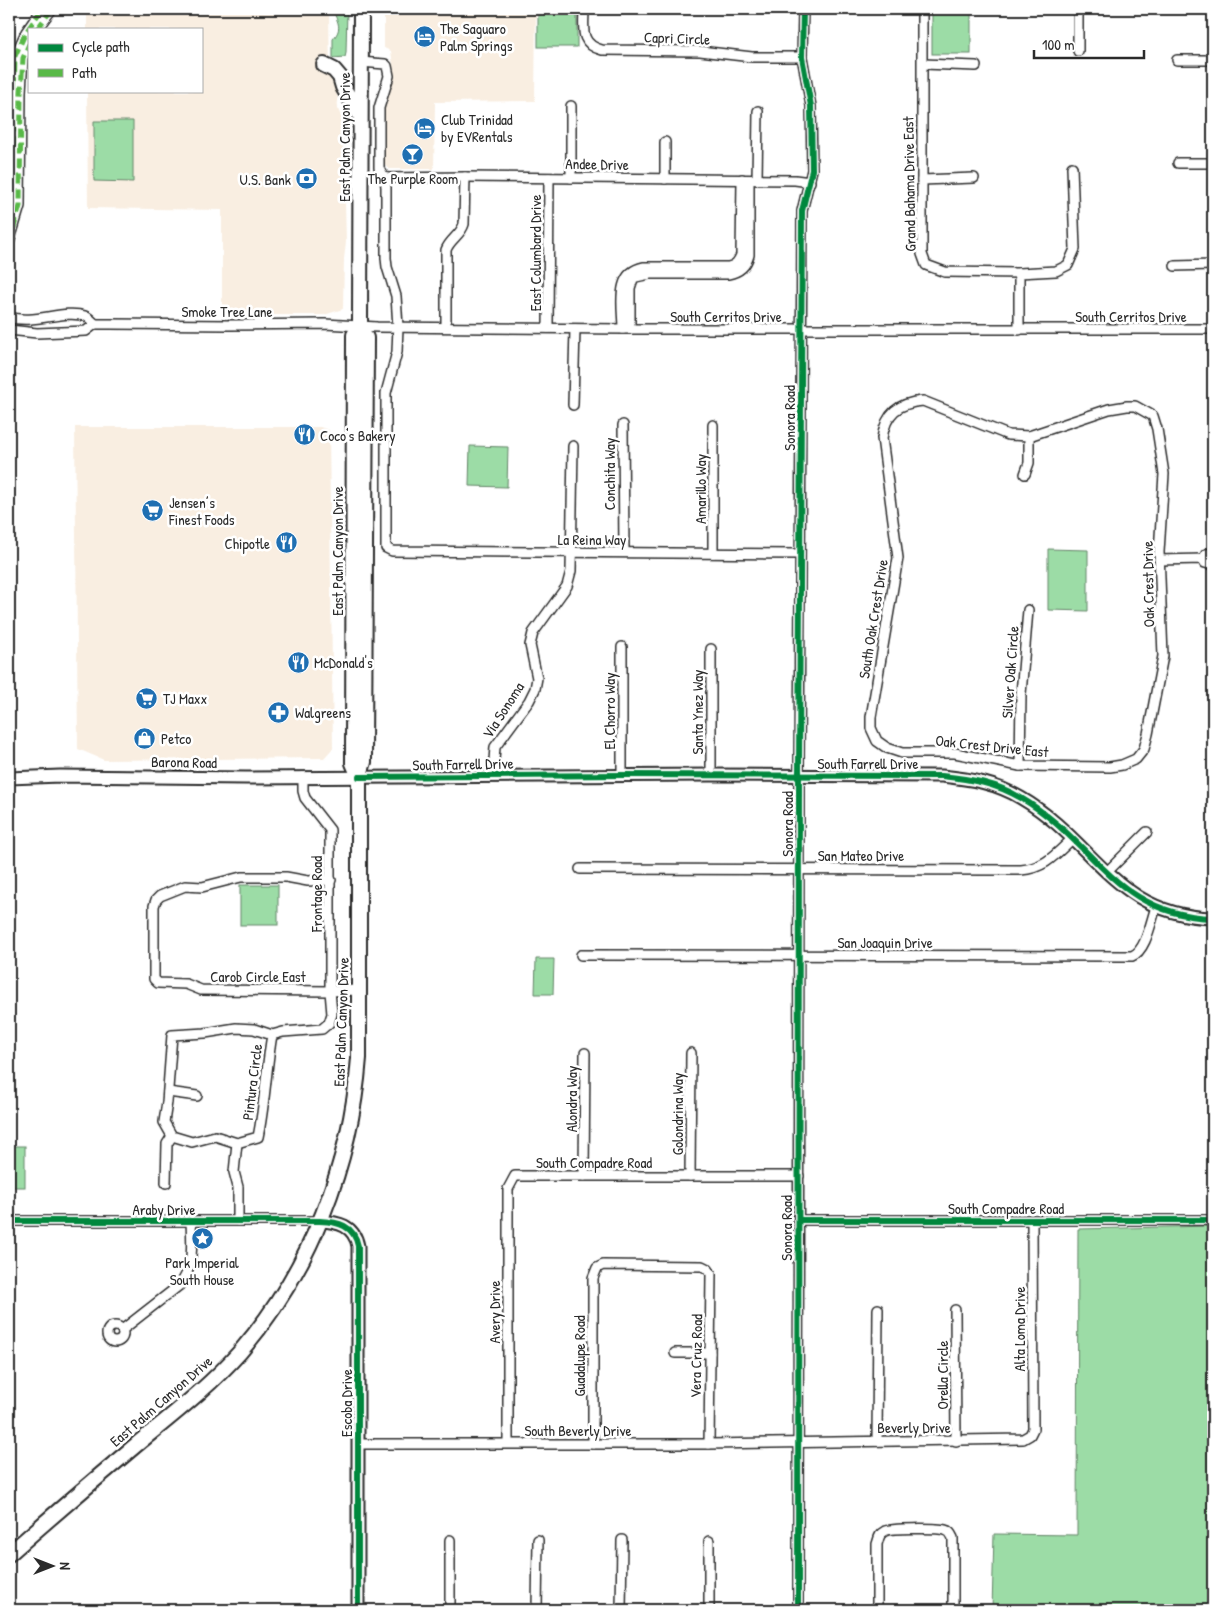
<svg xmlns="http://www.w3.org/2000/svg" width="1222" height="1619" font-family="'Patrick Hand',sans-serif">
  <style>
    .built { fill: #f9eee1 }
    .green { fill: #9cdca6; stroke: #648468 }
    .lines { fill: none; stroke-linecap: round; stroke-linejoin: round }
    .minor-casing { stroke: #2b2b2b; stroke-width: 12 }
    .tertiary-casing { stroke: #2b2b2b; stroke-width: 15 }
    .primary-casing { stroke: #2b2b2b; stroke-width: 18 }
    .minor { stroke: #fff; stroke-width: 9 }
    .tertiary { stroke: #fff; stroke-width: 11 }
    .primary { stroke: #fff; stroke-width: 14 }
    .quiet { stroke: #58b947; stroke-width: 5; stroke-dasharray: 10 5; stroke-linecap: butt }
    .cycleway-casing { stroke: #fff; stroke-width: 9 }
    .cycleway { stroke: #00873e; stroke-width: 6 }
    .labels { text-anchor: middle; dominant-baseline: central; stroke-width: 5; stroke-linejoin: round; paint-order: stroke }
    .poi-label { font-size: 15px; fill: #2b2b2b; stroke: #fff; text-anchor: start }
    .street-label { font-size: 15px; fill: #2b2b2b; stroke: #fff }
  </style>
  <rect width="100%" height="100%" fill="#fff"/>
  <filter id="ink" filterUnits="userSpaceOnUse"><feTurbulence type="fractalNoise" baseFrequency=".02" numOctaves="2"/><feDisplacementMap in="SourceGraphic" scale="10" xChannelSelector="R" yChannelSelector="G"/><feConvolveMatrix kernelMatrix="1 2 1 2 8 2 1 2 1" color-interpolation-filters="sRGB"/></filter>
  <g filter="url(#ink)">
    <!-- built -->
    <g class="built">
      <path d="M87,9H329L330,79L337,85L338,109L343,121L346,242L344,259L343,309L324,315H222V210L88,208L87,91H201V29H87Z"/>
      <path d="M384,9H536L535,101L435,102L434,169H389L384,163V107L394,73L391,51L384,48Z"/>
      <path d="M75,427H320L329,430L333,748L324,758L104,760L78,749Z"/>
    </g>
    <!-- green -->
    <g class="green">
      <path d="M333,9H347L346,53L345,57L333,58V39C344,27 336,21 333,9Z"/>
      <rect x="538" y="9" width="39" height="38"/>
      <rect x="932" y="9" width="39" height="45"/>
      <path d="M94,121H133V182L94,181Z"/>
      <path d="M470,446L508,447L507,487L469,486Z"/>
      <path d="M1048,549L1088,550V611L1048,610Z"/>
      <rect x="240" y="885" width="38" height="40"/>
      <path d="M536,959H554L553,994H535Z"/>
      <rect x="9" y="1146" width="16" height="41"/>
      <path d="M1213,1226V1610H992L994,1534L1077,1535L1078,1229Z"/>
    </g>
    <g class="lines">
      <defs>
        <g id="minor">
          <path d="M584,9C584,28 579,44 602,50L700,51L752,57H802"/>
          <path d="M922,9V254L926,265L945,272L1019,273L1056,271L1068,265L1075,249L1072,167"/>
          <path d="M1078,9V51"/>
          <path d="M37,29L52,9"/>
          <path d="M1177,60H1213"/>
          <path d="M360,62L385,64L387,66L389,76L379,108V168L385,178L386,187V258L387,267L396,296L398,327L397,352L386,393V548L392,551L800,554"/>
          <path d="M923,64L976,66"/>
          <path d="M571,106V178"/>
          <path d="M1178,163H1213"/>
          <path d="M385,178L465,177L795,180L810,182"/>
          <path d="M665,179V142"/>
          <path d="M757,180L758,111"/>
          <path d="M922,180L974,178"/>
          <path d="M9,207L12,185L15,56L26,32L42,9"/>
          <path d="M9,243L20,206L21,92L23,58L29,44"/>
          <path d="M1175,266L1213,265"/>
          <path d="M9,317C34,325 63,309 85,316C89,317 92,321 95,324"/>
          <path d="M446,327V250C450,239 461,235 464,224L465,177"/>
          <path d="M548,328L549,178"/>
          <path d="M623,329C623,306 614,273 644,267H728C736,265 738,262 741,255L742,179"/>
          <path d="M630,329V288L633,279L636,277L650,274H728C739,272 746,267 749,255V180"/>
          <path d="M9,330L37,333L86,331L95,324H110L229,325L325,324L377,327L623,329H1213"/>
          <path d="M1019,330V273"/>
          <path d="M923,401L1008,435L1029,436L1109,409L1127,406H1135L1153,416L1157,429L1164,474L1159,552L1163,656L1148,734L1144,749L1136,759L1122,765L1110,767L1020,766L955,753H902L887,748L877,741L871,728V717L898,558L882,438C886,413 898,403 923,401Z"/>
          <path d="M573,405L575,329"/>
          <path d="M623,425L624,552"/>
          <path d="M713,425V553"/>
          <path d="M1025,474L1029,463V436"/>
          <path d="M1203,559L1206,554L1213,553"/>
          <path d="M1159,560L1203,559L1205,563L1213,565"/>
          <path d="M1020,766L1021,694L1028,610"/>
          <path d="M493,775L495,747L529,701L535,689L537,678L530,645L533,633L567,586L571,571L573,446"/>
          <path d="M622,775V647"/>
          <path d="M711,775V649"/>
          <path d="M303,777V791L305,798L330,830V991L359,990"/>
          <path d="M580,869L1021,870C1045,868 1055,855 1072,839"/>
          <path d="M1106,873L1147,832"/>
          <path d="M581,955L1132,956C1146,951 1151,921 1156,907"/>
          <path d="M236,1028L254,1029L272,1035C266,1069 265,1104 258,1137L237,1143L215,1136L192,1142L172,1136L164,1122L167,1102L172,1035L205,1033Z"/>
          <path d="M272,1035L283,1032L322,1029L329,1023L332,1014L330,991L201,990L186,984L158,983L154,979V906L156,900L160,896L185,886L202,887L241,877H286L308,881L331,880"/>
          <path d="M168,1092L197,1096"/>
          <path d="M237,1143L234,1172L238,1187V1221"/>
          <path d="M584,1176L585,1053"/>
          <path d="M690,1176L691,1053"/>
          <path d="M166,1183L167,1144L172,1136"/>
          <path d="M799,1220H1213"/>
          <path d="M9,1221H320"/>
          <path d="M955,1310L956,1441"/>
          <circle cx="115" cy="1334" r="8"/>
          <path d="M122,1330L181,1284C194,1264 192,1244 191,1222"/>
          <path d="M675,1353H710"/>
          <path d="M877,1441L878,1309"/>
          <path d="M508,1443V1189L515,1176H799"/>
          <path d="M358,1444H709L1023,1439L1030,1435L1033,1429L1032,1221"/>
          <path d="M593,1444V1278L597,1268L603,1265L702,1266L708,1269L711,1274L709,1444"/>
          <path d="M450,1610V1540"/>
          <path d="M537,1610L538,1540"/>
          <path d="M621,1610L622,1540"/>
          <path d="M709,1610V1541"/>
          <path d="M798,1610L799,775L802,211L812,170L811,106L802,57L803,9"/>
          <path d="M877,1610V1544C879,1538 879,1534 885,1531C890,1528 938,1528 945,1530C950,1531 951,1534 953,1538V1610"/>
        </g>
        <g id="tertiary">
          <path d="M9,778L60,776L246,778L711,775L942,776C970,779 996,783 1021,798C1095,841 1114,915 1213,918"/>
          <path d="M320,1221C338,1222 354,1225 358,1246V1610"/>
        </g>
        <g id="primary">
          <path d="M324,65L334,70L340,77L343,87L360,115"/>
          <path d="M359,777L353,763L354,335L360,326"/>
          <path d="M9,1554C51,1517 93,1481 136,1445C171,1416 209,1387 240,1352C310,1271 351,1164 359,1058V777L364,762L366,338L360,326L361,9"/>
        </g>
      </defs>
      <!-- minor casing -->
      <use href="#minor" class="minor-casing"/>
      <!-- tertiary casing -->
      <use href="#tertiary" class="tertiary-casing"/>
      <!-- primary casing -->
      <use href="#primary" class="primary-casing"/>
      <!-- minor -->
      <use href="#minor" class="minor"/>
      <!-- tertiary -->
      <use href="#tertiary" class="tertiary"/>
      <!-- primary -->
      <use href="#primary" class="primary"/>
      <!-- quiet -->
      <g class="quiet">
        <path d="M37,29L52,9"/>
        <path d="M9,207L12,185L15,56L26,32L42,9"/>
        <path d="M9,243L20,206L21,92L23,58L29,44"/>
      </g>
      <defs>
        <g id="cycleway">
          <path d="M359,777L622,775L942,776C970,779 996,783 1021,798C1095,841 1114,915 1213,918"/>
          <path d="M799,1220H1213"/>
          <path d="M9,1221H320C338,1222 354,1225 358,1246V1610"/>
          <path d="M798,1610L799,775L802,211L812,170L811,106L802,57L803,9"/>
        </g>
      </defs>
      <!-- cycleway casing -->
      <use href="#cycleway" class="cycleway-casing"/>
      <!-- cycleway -->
      <use href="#cycleway" class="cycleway"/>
    </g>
  </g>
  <!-- icons -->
  <defs>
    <symbol id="hotel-disc" viewBox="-11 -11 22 22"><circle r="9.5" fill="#1f6fb2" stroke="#fff"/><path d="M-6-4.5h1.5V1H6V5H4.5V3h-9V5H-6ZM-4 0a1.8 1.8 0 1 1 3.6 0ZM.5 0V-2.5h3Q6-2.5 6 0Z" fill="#fff"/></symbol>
    <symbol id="bar-disc" viewBox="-11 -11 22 22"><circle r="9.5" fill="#1f6fb2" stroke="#fff"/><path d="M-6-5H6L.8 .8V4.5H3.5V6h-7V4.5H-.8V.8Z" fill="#fff"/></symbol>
    <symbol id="bank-disc" viewBox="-11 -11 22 22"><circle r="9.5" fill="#1f6fb2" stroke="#fff"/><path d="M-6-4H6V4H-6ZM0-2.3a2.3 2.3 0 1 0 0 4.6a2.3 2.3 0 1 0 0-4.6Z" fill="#fff"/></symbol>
    <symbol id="restaurant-disc" viewBox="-11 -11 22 22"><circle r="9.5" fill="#1f6fb2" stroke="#fff"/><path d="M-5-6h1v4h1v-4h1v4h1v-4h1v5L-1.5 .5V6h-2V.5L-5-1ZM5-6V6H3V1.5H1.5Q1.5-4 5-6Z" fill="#fff"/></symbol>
    <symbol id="supermarket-disc" viewBox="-11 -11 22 22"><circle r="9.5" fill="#1f6fb2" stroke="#fff"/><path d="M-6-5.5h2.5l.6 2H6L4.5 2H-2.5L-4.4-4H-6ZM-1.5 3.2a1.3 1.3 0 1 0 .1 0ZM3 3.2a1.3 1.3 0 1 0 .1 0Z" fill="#fff"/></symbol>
    <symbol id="pharmacy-disc" viewBox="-11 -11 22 22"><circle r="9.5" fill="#1f6fb2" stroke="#fff"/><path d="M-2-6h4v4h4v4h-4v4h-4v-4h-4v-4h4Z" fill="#fff"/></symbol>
    <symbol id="shop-disc" viewBox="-11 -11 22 22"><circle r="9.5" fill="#1f6fb2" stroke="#fff"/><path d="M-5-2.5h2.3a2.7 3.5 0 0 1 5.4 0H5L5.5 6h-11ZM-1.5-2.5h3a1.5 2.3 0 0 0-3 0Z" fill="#fff"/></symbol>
    <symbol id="sight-disc" viewBox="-11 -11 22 22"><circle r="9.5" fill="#1f6fb2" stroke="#fff"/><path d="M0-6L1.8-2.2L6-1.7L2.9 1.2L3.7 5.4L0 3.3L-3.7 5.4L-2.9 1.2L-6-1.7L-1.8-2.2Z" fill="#fff"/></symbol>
  </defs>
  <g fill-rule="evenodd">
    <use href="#hotel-disc" x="412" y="24" width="25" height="25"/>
    <use href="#hotel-disc" x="412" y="116" width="25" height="25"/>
    <use href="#bar-disc" x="400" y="142" width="25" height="25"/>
    <use href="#bank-disc" x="294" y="166" width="25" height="25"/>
    <use href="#restaurant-disc" x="292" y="422" width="25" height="25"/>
    <use href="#supermarket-disc" x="140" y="498" width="25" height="25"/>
    <use href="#restaurant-disc" x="274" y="530" width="25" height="25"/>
    <use href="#restaurant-disc" x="286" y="650" width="25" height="25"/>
    <use href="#supermarket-disc" x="134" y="686" width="25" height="25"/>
    <use href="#pharmacy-disc" x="266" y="700" width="25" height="25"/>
    <use href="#shop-disc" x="132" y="726" width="25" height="25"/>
    <use href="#sight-disc" x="190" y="1226" width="25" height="25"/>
  </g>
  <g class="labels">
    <!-- poi labels -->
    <g class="poi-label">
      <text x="440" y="28">The Saguaro<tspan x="440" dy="17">Palm Springs</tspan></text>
      <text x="441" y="119">Club Trinidad<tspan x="441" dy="17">by EVRentals</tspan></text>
      <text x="413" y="178" text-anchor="middle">The Purple Room</text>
      <text x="291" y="179" text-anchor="end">U.S. Bank</text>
      <text x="320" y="435">Coco's Bakery</text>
      <text x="169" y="502">Jensen’s<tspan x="169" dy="17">Finest Foods</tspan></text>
      <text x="270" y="543" text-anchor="end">Chipotle</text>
      <text x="314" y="662">McDonald's</text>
      <text x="163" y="698">TJ Maxx</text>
      <text x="295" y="712">Walgreens</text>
      <text x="161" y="738">Petco</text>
      <text x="202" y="1262" text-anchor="middle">Park Imperial<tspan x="202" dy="17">South House</tspan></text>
    </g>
    <!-- street labels -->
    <g class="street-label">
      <text transform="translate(677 38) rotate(2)">Capri Circle</text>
      <text transform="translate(344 137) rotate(-90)">East Palm Canyon Drive</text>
      <text transform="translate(597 164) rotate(1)">Andee Drive</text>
      <text transform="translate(909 184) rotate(-91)">Grand Bahama Drive East</text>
      <text transform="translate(535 253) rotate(-90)">East Columbard Drive</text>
      <text x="227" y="311">Smoke Tree Lane</text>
      <text x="726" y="316">South Cerritos Drive</text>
      <text x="1131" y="316">South Cerritos Drive</text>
      <text transform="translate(789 418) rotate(-90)">Sonora Road</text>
      <text transform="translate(609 474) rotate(-90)">Conchita Way</text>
      <text transform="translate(700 489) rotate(-90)">Amarillo Way</text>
      <text x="592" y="539">La Reina Way</text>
      <text transform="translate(337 551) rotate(-90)">East Palm Canyon Drive</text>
      <text transform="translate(1148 584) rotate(-91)">Oak Crest Drive</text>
      <text transform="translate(873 619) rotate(-81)">South Oak Crest Drive</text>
      <text transform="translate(1010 672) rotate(-86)">Silver Oak Circle</text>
      <text transform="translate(503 710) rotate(-57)">Via Sonoma</text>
      <text transform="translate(609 711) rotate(-90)">El Chorro Way</text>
      <text transform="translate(697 712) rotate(-90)">Santa Ynez Way</text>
      <text transform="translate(992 746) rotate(6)">Oak Crest Drive East</text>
      <text transform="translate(184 762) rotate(1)">Barona Road</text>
      <text x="868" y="763">South Farrell Drive</text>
      <text transform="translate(463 764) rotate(-1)">South Farrell Drive</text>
      <text transform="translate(787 824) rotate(-90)">Sonora Road</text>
      <text x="861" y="855">San Mateo Drive</text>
      <text transform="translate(316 894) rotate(-90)">Frontage Road</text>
      <text x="885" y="942">San Joaquin Drive</text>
      <text x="258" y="976">Carob Circle East</text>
      <text transform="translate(341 1022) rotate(-88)">East Palm Canyon Drive</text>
      <text transform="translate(252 1082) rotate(-83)">Pintura Circle</text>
      <text transform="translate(571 1099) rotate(-90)">Alondra Way</text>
      <text transform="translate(677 1114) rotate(-90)">Golondrina Way</text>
      <text x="594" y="1162">South Compadre Road</text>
      <text x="1006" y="1208">South Compadre Road</text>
      <text x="164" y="1209">Araby Drive</text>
      <text transform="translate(786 1228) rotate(-90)">Sonora Road</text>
      <text transform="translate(494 1312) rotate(-90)">Avery Drive</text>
      <text transform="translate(1019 1329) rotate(-90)">Alta Loma Drive</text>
      <text transform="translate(579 1356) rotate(-90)">Guadalupe Road</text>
      <text transform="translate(696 1356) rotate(-89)">Vera Cruz Road</text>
      <text transform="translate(942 1375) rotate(-90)">Orella Circle</text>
      <text transform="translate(161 1401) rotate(-41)">East Palm Canyon Drive</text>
      <text transform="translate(346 1403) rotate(-90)">Escoba Drive</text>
      <text x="914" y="1427">Beverly Drive</text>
      <text x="578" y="1430">South Beverly Drive</text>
    </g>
  </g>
  <!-- margin -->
  <rect width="1222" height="1619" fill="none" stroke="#fff" stroke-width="30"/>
  <rect x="15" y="15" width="1192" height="1589" fill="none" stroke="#2b2b2b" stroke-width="2" filter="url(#ink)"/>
  <!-- legend -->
  <rect x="28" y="28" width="175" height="65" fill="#ffffff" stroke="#aaaaaa"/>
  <rect x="38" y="44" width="25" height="8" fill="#00873e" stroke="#aaaaaa"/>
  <text x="72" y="52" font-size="15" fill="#2b2b2b">Cycle path</text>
  <rect x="38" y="69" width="25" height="8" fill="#58b947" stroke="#aaaaaa"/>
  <text x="72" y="78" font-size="15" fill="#2b2b2b">Path</text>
  <!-- north arrow -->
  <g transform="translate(52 1566) rotate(90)" stroke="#ffffff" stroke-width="4" paint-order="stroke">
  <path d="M0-4L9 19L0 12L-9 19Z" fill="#2b2b2b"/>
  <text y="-8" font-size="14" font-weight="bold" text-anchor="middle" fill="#2b2b2b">N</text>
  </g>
  <!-- scale -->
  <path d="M1034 50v8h110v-8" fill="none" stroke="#2b2b2b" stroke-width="2.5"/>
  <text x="1042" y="50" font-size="15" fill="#2b2b2b" stroke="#ffffff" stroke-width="4" paint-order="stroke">100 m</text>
</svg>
